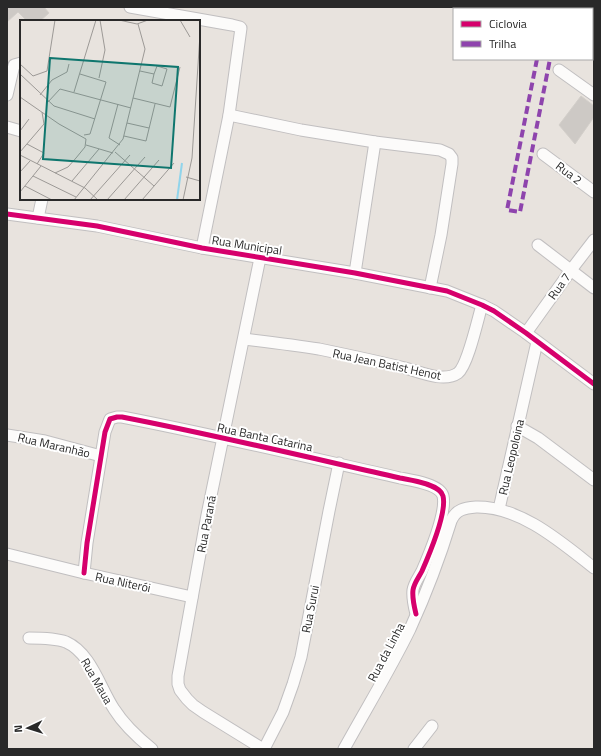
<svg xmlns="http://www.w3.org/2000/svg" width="601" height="756" font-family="'Titillium Web',sans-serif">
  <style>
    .building { fill: #cdc9c5; stroke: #d3cfca }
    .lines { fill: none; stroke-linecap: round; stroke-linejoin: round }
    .minor-casing { stroke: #c1bfc0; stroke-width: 13 }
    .minor { stroke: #fcfbfa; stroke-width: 11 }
    .quiet { stroke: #8e44ad; stroke-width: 4; stroke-dasharray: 8 4; stroke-linecap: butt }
    .cycleway-casing { stroke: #fff; stroke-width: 8 }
    .cycleway { stroke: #d6006c; stroke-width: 5 }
    .labels { text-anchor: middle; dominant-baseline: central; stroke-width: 4; stroke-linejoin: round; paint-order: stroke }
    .street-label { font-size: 12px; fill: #292929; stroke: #fff }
    .inset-river { fill: none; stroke: #90d4eb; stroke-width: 2 }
    .inset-road { fill: none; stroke: #9c9996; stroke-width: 1 }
    .view { fill: #0f766e; fill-opacity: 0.15; stroke: #0f766e; stroke-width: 2 }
    .inset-edge { fill: none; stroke: #292929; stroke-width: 2 }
  </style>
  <rect width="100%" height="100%" fill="#e8e3de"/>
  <!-- building -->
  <g class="building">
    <path d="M7,7H44L49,13L40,21H27L18,12L7,22Z"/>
    <path d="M581,96L594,106V117L575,144L559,125Z"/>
  </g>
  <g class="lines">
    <defs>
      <g id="minor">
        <path d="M130,7L232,25L240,27L241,28L229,115L202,248"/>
        <path d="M559,70L594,95"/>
        <path d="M7,95L14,65L21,63"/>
        <path d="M229,115L301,130L375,142L440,150L449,154L452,158V164L441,235L430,288"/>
        <path d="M7,127L21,131"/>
        <path d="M543,154L594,192"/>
        <path d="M7,214L97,226L202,248L355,273L447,291L482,305L494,311L526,333L594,384"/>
        <path d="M38,218L42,199"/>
        <path d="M538,245L594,288"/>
        <path d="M260,258L207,515L178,676V684L180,690L187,699L193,705L203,712L263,749"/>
        <path d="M355,273L375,142"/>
        <path d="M526,333L571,270L594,240"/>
        <path d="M244,339C269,342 294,345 319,349C348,355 376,361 405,368C420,372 444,383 458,373C468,365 478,318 482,305"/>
        <path d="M517,426L538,438L594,480"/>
        <path d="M7,435L45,441L101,456"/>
        <path d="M499,509L537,342"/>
        <path d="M7,554L84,573L192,597"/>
        <path d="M84,573L87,543L105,432L110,419L117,417H122C215,435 307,457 400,478C410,480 440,484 443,496C447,512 429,555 422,571C419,577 414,583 413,590C412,598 414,606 416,614"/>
        <path d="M29,638C41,638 55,638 66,642C91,653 100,688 114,709C124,725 137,737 152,749"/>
        <path d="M264,749L283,712L293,684L301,657L329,511L339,463"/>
        <path d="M344,749C366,709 390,670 410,629C426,594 440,557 451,521C456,509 465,508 476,507C520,506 561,542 594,568"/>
        <path d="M414,749L432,726"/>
      </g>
    </defs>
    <!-- minor casing -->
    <use href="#minor" class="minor-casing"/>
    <!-- minor -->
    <use href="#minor" class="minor"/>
    <!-- quiet -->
    <g class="quiet">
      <path d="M546,9L547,7"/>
      <path d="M559,9L560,7"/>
      <path d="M537,59L507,210L520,212L550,59"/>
    </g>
    <defs>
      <g id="cycleway">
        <path d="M7,214L97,226L202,248L355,273L447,291L482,305L494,311L526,333L594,384"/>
        <path d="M84,573L87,543L105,432L110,419L117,417H122C215,435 307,457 400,478C410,480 440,484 443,496C447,512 429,555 422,571C419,577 414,583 413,590C412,598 414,606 416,614"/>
      </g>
    </defs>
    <!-- cycleway casing -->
    <use href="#cycleway" class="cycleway-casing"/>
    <!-- cycleway -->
    <use href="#cycleway" class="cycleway"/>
  </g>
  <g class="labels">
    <!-- street labels -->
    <g class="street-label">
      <text transform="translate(569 173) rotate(37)">Rua 2</text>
      <text transform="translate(247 245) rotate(9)">Rua Municipal</text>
      <text transform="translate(559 286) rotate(-55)">Rua 7</text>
      <text transform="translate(387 364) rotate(12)">Rua Jean Batist Henot</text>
      <text transform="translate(265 437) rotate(12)">Rua Banta Catarina</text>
      <text transform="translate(54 445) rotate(13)">Rua Maranhão</text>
      <text transform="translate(511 457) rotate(-77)">Rua Leopoloina</text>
      <text transform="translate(206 524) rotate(-79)">Rua Paraná</text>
      <text transform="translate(123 582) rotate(12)">Rua Niterói</text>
      <text transform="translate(310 609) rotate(-79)">Rua Surui</text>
      <text transform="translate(386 652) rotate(-62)">Rua da Linha</text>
      <text transform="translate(97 681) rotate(60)">Rua Maua</text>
    </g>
  </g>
  <!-- overview -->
  <g transform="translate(20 20)">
    <rect width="180" height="180" fill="#e8e3de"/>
    <path class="inset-river" d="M157,180L162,143"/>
    <path class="inset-road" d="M99,0L117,4L128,0M160,0L170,17M0,44L13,56L27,51L35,0M120,51L134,54L132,63L142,66L147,49L137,46L134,54M0,54L34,86L75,99M60,54L86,62L70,114L64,115M79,58L85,30L80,0M54,72L76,0M20,75L32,60L47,52L49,44M0,77L39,104L66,119L65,127L56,138L48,147L35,153M113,78L150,87L160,47M28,82L40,69L111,88M98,84L89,118L100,125M107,103L129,108M0,111L9,99M104,116L126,121L135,84M7,124L24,133L17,144M66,125L93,133M0,132L24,104L22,92M95,132L134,166M0,135L65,168L78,180M0,152L10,141M13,156L56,177M166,157L180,161M52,161L79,129M5,166L32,180M0,172L21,146M54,180L103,119L125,29L118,4M70,180L110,135M87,180L125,137M104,180L139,140M122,180L154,143M163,180L172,138L180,14"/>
    <path class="view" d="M30,38L158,47L151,148L23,139Z"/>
    <rect width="180" height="180" class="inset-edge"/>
  </g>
  <!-- border -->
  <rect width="601" height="756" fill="none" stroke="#292929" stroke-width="16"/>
  <!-- legend -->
  <rect x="453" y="8" width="140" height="52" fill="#ffffff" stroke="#a9a9a9"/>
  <rect x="461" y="21" width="20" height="6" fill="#d6006c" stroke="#a9a9a9"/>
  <text x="489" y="28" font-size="12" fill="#292929">Ciclovia</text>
  <rect x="461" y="41" width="20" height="6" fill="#8e44ad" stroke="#a9a9a9"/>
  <text x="489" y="48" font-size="12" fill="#292929">Trilha</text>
  <!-- north arrow -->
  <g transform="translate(28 728) rotate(266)" stroke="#ffffff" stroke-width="3" paint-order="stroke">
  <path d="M0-3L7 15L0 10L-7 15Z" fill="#292929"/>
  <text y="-6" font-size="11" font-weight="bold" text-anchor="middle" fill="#292929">N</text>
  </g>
</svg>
